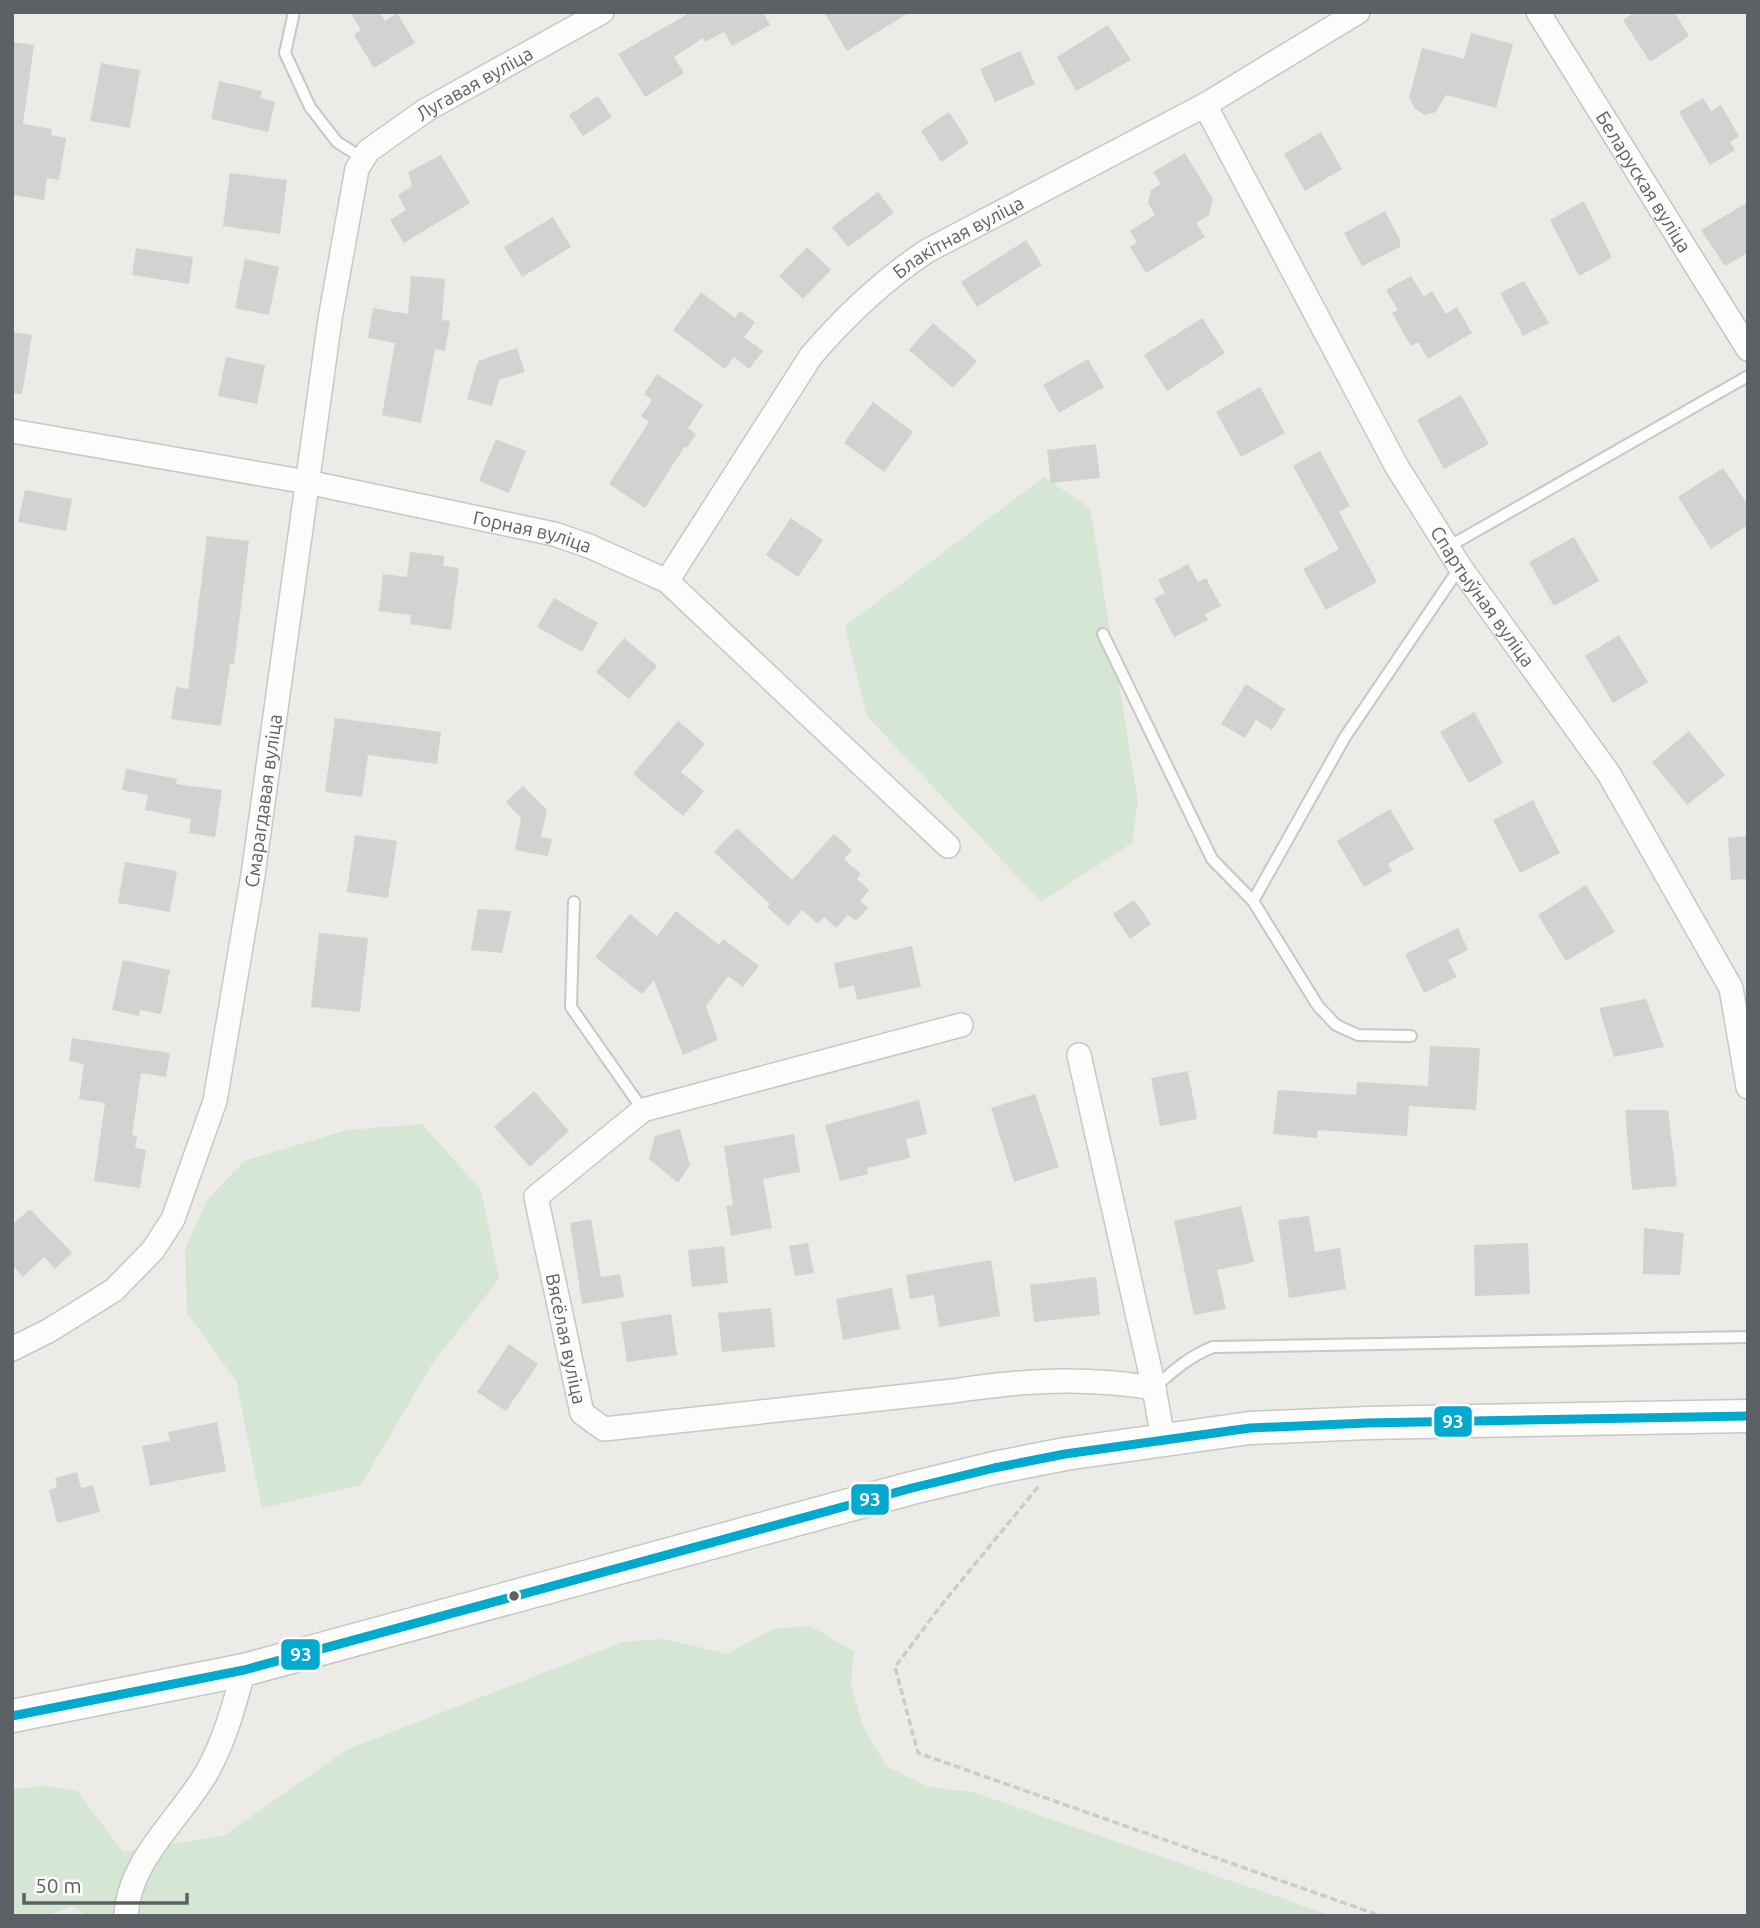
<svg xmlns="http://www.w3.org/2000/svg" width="1760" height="1928" font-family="Ubuntu,sans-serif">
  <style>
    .green { fill: #d5e7d4 }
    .building { fill: #d3d2d0 }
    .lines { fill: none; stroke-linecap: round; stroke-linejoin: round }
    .lane-casing { stroke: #c8c7c7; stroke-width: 14 }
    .street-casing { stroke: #c8c7c7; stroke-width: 26 }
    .secondary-casing { stroke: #c7c7c8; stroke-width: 35 }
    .path { stroke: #c8ccca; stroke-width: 3.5; stroke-dasharray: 7 3.5; stroke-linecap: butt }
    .lane { stroke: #fcfcfb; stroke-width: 10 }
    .street { stroke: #fcfcfb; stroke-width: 23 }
    .secondary { stroke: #fcfcfb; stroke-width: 32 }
    .bus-1-casing { stroke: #fff; stroke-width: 14 }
    .bus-1 { stroke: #00a9ce; stroke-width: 9 }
    .bus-dot { fill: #5d6064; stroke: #fff; stroke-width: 2.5 }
    .labels { text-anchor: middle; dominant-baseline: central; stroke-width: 5; stroke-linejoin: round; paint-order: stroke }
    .street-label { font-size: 19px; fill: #5d6064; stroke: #fff }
    .line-badge { stroke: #fff; stroke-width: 2.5 }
    .badge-label { font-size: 19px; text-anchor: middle; font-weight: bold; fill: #fff }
  </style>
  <rect width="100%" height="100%" fill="#ecebe7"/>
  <!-- green -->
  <g class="green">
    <path d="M1044,477L1090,508L1138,801L1132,843L1041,902L867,716L845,626Z"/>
    <path d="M422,1124L481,1190L499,1279L432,1364L361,1485L262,1508L236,1381L187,1313L185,1249L207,1200L244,1161L347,1130Z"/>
    <path d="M810,1626L854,1651L851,1684L863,1726L886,1766L930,1787L972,1792L1333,1916H87L73,1906L45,1916H12V1789L44,1786L77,1791L123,1852L223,1836L348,1749L623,1642L665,1639L727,1654L773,1629Z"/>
  </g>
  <!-- building -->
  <g class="building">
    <path d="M350,12H379L385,21L397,13L415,43L374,68L354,35L361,30Z"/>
    <path d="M691,12H763L770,25L732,46L724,32L705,42L703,38L674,57L684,73L645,97L618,54Z"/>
    <path d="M824,12H910L847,51Z"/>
    <path d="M1635,12H1674L1689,36L1650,62L1623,20Z"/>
    <path d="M1108,25L1131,60L1076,91L1057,57Z"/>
    <path d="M1471,33L1513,44L1496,108L1446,95L1436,112L1425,115L1415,109L1409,98L1422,48L1464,59Z"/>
    <path d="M12,42L34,45L23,124L52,129L51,135L66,138L59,180L47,178L44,200L12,195Z"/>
    <path d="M1020,51L1035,84L995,102L980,69Z"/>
    <path d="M101,63L140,70L130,128L90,121Z"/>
    <path d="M219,81L262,91L260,98L275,102L268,132L211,119Z"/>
    <path d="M598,96L612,117L583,136L569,115Z"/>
    <path d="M1703,98L1711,111L1721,105L1739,136L1730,142L1735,150L1710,165L1679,112Z"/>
    <path d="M949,112L969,143L941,162L921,131Z"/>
    <path d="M1321,132L1342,169L1305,191L1284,154Z"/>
    <path d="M1185,153L1213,199L1209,215L1196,223L1205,237L1146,273L1130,247L1137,242L1130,231L1155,215L1148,203L1151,190L1161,184L1153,172Z"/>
    <path d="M441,155L470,203L404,243L390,220L406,210L398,195L412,186L408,172Z"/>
    <path d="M230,173L287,180L280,234L223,226Z"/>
    <path d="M878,192L894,213L848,247L832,227Z"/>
    <path d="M1584,201L1612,258L1579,276L1550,220Z"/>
    <path d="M1748,202V253L1725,266L1701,230Z"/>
    <path d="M1385,211L1400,240V247L1362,266L1344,233Z"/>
    <path d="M553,217L571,247L522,277L504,247Z"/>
    <path d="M1026,240L1042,265L977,307L961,282Z"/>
    <path d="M807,247L831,270L803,299L779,276Z"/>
    <path d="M136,248L193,257L189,284L132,275Z"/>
    <path d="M245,259L279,267L269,315L235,308Z"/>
    <path d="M411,276L445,279L442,320L450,321L445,351L435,349L421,423L382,415L395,343L368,338L373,308L408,314Z"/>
    <path d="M1411,276L1424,297L1432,291L1446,314L1457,307L1472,333L1428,359L1418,342L1411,346L1392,313L1398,310L1386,290Z"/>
    <path d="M1524,281L1549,323L1523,336L1500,293Z"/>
    <path d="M701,292L735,318L740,311L755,322L744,337L763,351L749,369L734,357L725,369L673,330Z"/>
    <path d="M1202,318L1225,353L1167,391L1144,355Z"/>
    <path d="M933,323L977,361L953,388L909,350Z"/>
    <path d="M12,332L32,335L22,394L12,393Z"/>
    <path d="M517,348L525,372L499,380L492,406L467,399L478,361Z"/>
    <path d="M226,357L265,365L257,404L218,396Z"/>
    <path d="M1088,359L1104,387L1059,413L1043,385Z"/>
    <path d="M657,374L703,405L688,428L696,434L687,448L685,446L645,508L609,484L649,422L641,416L652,400L644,394Z"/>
    <path d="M1260,387L1285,433L1241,457L1216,412Z"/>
    <path d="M1461,395L1489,444L1444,469L1417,420Z"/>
    <path d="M873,402L913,432L884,472L844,443Z"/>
    <path d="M496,439L526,451L509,493L479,481Z"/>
    <path d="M1096,444L1100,478L1051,483L1047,450Z"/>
    <path d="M1320,451L1350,506L1339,512L1377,582L1326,610L1303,569L1339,549L1293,466Z"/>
    <path d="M1723,468L1748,505V525L1711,549L1678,497Z"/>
    <path d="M25,490L72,499L66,531L18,522Z"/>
    <path d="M791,518L823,540L798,577L766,555Z"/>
    <path d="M207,536L249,541L234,664H230L221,726L171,719L176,687L188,689Z"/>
    <path d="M1574,537L1599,581L1554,606L1529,562Z"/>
    <path d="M410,552L444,556L443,566L459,568L451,630L410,624L411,615L379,611L383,574L407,577Z"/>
    <path d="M1188,564L1198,582L1206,578L1221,606L1205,614L1208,620L1174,637L1154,599L1165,593L1158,580Z"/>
    <path d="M554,598L598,623L582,652L537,627Z"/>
    <path d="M1619,635L1648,682L1613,703L1585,656Z"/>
    <path d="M624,638L657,666L629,699L596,672Z"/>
    <path d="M1246,684L1285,709L1272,730L1256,720L1245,738L1221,724Z"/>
    <path d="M1474,712L1503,763L1469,783L1440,732Z"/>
    <path d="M335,718L441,732L437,764L368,755L362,797L325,792Z"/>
    <path d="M678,721L705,744L681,772L704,791L683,816L633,774Z"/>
    <path d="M1689,731L1725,775L1687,805L1652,762Z"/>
    <path d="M126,769L177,779L176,784L222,790L215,837L189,833L191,819L145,810L148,795L122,790Z"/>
    <path d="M523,786L547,810L541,837L552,839L548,856L515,850L521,818L506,802Z"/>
    <path d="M1533,800L1560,853L1520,873L1493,820Z"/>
    <path d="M1390,809L1414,849L1388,864L1392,871L1364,887L1337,841Z"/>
    <path d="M737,828L792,880L834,834L852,850L844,859L861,874L857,879L869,890L860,901L868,908L856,921L848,915L836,928L824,917L818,924L802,910L788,926L767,907L770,904L714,852Z"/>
    <path d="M355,835L397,841L388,898L347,892Z"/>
    <path d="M1748,836V879L1731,880L1728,838Z"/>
    <path d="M125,862L177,871L170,912L118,903Z"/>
    <path d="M1586,885L1615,932L1566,961L1538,915Z"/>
    <path d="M1134,900L1151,924L1130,939L1113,914Z"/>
    <path d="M478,909L511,911L502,953L471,950Z"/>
    <path d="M676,911L719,945L723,939L759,966L743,987L728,976L706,1006L718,1040L683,1055L654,980L642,994L595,957L630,914L657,936Z"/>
    <path d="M1458,928L1468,950L1448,960L1457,977L1424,993L1405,954Z"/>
    <path d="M319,933L368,938L360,1012L311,1007Z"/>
    <path d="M912,946L921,987L857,1000L854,985L839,989L834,963Z"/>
    <path d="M123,960L170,970L161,1014L140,1010L139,1016L112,1010Z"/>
    <path d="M1646,999L1664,1047L1614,1057L1599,1008Z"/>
    <path d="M72,1038L170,1053L166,1077L141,1073L132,1135L137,1136L135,1148L146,1150L140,1188L94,1181L105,1103L79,1099L84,1064L69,1061Z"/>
    <path d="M1430,1046L1480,1048L1476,1110L1409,1106L1407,1136L1318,1130L1317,1138L1273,1134L1278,1090L1356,1095L1357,1082L1428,1086Z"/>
    <path d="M1188,1071L1197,1119L1160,1126L1151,1078Z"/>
    <path d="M534,1091L569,1131L530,1167L494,1127Z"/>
    <path d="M1035,1094L1059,1167L1014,1182L991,1108Z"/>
    <path d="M919,1100L927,1134L906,1139L910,1158L867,1168L868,1174L840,1181L825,1125Z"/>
    <path d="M1625,1110H1668L1677,1186L1632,1190Z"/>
    <path d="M680,1129L690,1165L678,1183L649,1159L655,1136Z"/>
    <path d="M794,1134L800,1172L763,1179L772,1228L731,1236L726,1206L733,1205L724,1146Z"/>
    <path d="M1241,1206L1254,1262L1217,1270L1226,1309L1194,1315L1174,1221Z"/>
    <path d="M30,1209L72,1253L55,1269L44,1257L23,1277L12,1265V1225Z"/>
    <path d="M1309,1216L1315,1252L1340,1248L1346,1289L1289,1298L1278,1220Z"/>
    <path d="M591,1219L601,1277L620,1274L624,1297L582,1304L570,1223Z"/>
    <path d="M1644,1228L1684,1233L1680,1275L1643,1274Z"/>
    <path d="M808,1243L814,1273L795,1276L789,1246Z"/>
    <path d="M1528,1243L1530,1294L1475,1296L1474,1245Z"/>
    <path d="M724,1246L728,1283L692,1287L688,1250Z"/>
    <path d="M991,1260L1000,1316L939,1327L934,1295L910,1299L906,1275Z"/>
    <path d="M1096,1277L1100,1315L1034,1322L1030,1285Z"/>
    <path d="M892,1288L900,1329L843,1340L836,1299Z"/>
    <path d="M771,1308L775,1347L722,1352L718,1313Z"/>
    <path d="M671,1314L677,1355L627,1362L621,1322Z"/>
    <path d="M509,1344L538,1364L506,1411L477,1392Z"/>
    <path d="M217,1422L226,1471L150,1486L142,1446L170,1441L168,1432Z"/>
    <path d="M77,1472L81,1488L93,1485L100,1512L57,1523L49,1490L57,1487L55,1478Z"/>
  </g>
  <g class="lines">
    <defs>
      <g id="lane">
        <path d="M294,12L285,53L310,107L337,142L364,159"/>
        <path d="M1448,547L1748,376"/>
        <path d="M1103,634L1212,859L1253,901"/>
        <path d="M574,902L571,1007L643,1110"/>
        <path d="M1411,1036L1358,1035L1336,1025L1318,1006L1253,901L1345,737L1460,567"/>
        <path d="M1155,1387C1174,1370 1190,1356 1213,1347L1748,1337"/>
      </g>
      <g id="street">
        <path id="s1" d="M1538,12L1748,349"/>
        <path id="s2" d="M1205,105L1397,467L1460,567L1609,774L1731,988L1748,1087"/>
        <path id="s3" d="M12,431L307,482L554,534L589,546L667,581L948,846"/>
        <path id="s4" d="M667,581L811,356C846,315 882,281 927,251L1205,105L1358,12"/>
        <path id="s5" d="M961,1025L643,1110L536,1197L582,1413L604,1429L953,1391C1023,1380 1084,1377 1154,1388"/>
        <path d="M1079,1055L1154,1388L1163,1439"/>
        <path id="s6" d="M12,1349L50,1330L114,1290L153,1250L173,1219L215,1101L253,875L330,319L357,169L368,151L426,110L602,12"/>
        <path d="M126,1916C129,1859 180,1819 207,1772C225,1740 234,1705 244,1670"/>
      </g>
      <path id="secondary" d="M12,1716L244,1670L912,1488L994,1468L1065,1454L1250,1428L1367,1423L1748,1416"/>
    </defs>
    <!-- lane casing -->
    <use href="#lane" class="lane-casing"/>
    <!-- street casing -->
    <use href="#street" class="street-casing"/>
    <!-- secondary casing -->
    <use href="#secondary" class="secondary-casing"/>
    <!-- path -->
    <path class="path" d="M1038,1487L939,1608L895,1667L918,1753L1381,1916"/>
    <!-- lane -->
    <use href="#lane" class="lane"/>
    <!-- street -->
    <use href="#street" class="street"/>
    <!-- secondary -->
    <use href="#secondary" class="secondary"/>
    <defs>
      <path id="bus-1" d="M12,1716L244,1670L912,1488L994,1468L1065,1454L1250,1428L1367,1423L1748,1416"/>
    </defs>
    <!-- bus-1 casing -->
    <use href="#bus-1" class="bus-1-casing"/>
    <!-- bus-1 -->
    <use href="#bus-1" class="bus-1"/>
  </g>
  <!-- markers -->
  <circle class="bus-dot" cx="514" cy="1596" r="6"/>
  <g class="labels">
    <!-- street labels -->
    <g class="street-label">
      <text stroke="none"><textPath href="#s6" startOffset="1426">Лугавая вуліца</textPath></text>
      <text stroke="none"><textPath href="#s1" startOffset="200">Беларуская вуліца</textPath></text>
      <text stroke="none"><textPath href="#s4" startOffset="458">Блакітная вуліца</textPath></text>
      <text stroke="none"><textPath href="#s3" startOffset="530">Горная вуліца</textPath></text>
      <text stroke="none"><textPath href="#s2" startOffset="565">Спартыўная вуліца</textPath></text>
      <text stroke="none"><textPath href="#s6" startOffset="640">Смарагдавая вуліца</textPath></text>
      <text stroke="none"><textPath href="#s5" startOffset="612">Вясёлая вуліца</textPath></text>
    </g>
  </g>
  <g class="line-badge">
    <rect x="1433" y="1405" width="40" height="33" rx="7" fill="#00a9ce"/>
    <rect x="850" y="1483" width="40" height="33" rx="7" fill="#00a9ce"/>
    <rect x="280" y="1638" width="41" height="33" rx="7" fill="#00a9ce"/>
  </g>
  <g class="badge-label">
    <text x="1453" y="1428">93</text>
    <text x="870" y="1506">93</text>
    <text x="301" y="1661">93</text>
  </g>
  <!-- border -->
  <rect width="1760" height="1928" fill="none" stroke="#5d6064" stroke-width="28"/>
  <!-- scale -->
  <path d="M24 1893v10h163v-10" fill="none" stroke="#5d6064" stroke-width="3.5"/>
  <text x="35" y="1893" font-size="21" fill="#5d6064" stroke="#ffffff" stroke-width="5" paint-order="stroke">50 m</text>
</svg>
